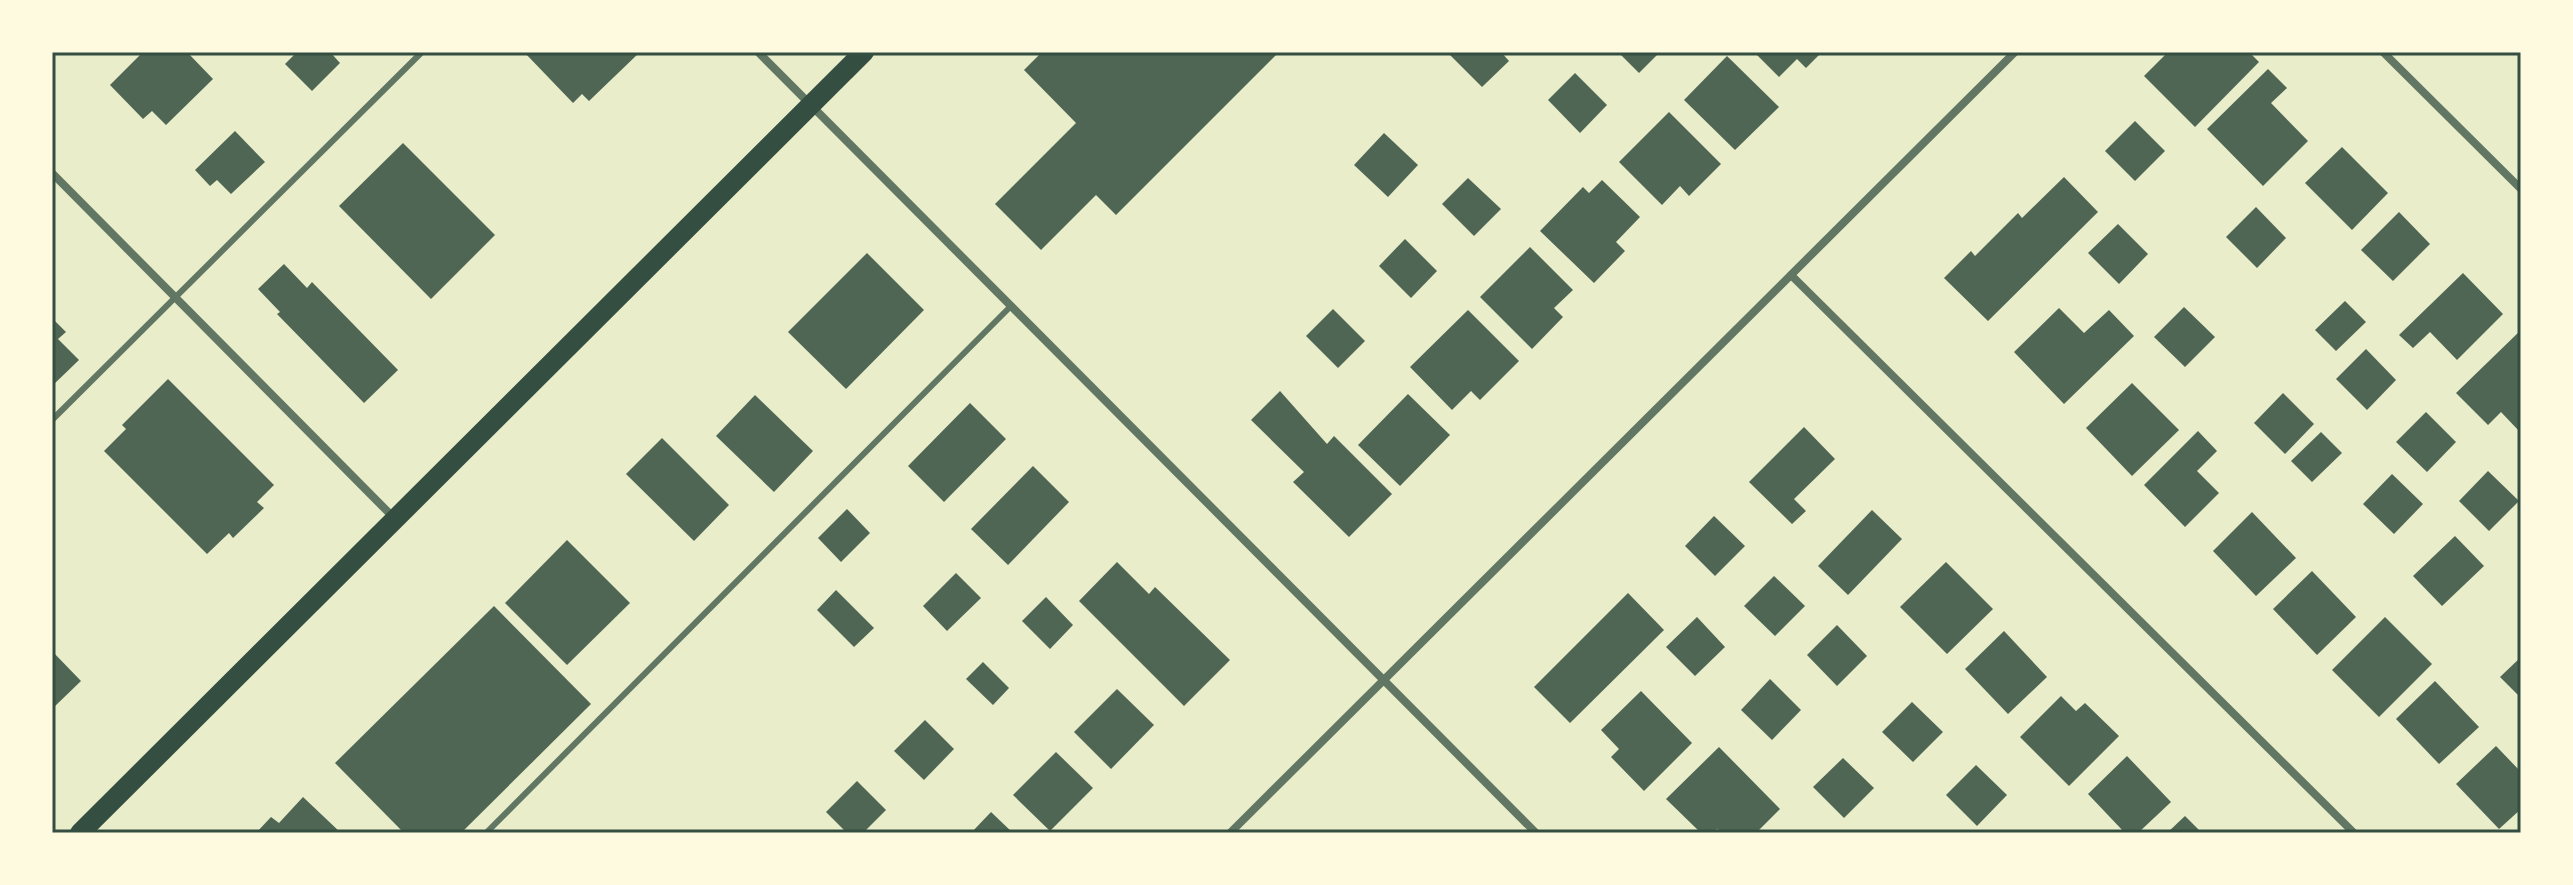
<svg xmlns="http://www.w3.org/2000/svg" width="2573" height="885" font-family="Quicksand,sans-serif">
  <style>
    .building { fill: #4f6655 }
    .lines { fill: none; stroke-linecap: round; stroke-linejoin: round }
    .service { stroke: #617663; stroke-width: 6 }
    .minor { stroke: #617663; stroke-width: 8 }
    .primary { stroke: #344e41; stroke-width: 20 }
    .neatline { fill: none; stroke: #344e41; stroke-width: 3 }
  </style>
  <rect width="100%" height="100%" fill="#e9edc9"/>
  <!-- building -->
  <g class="building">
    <path d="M143,52H187L213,79L166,125L152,111L143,119L110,85Z"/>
    <path d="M297,52H330L340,63L312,91L285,64Z"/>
    <path d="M524,52H640L589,101L582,94L573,103Z"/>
    <path d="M1042,52H1275L1277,54L1116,215L1096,195L1041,250L995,204L1076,123L1024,70Z"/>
    <path d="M1447,52H1501L1509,61L1482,87Z"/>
    <path d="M1618,52H1660L1639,73Z"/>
    <path d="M1754,52H1822L1806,68L1797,59L1779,77Z"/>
    <path d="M2168,52H2249L2259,62L2195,127L2144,76Z"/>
    <path d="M1727,56L1779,107L1735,150L1684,100Z"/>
    <path d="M2268,69L2287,88L2271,103L2308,141L2263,186L2207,129Z"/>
    <path d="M1575,73L1607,105L1580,133L1548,100Z"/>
    <path d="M1669,112L1721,164L1689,196L1680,186L1662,205L1619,162Z"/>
    <path d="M2135,121L2165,151L2135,181L2105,151Z"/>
    <path d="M235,131L265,162L231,194L217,180L210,186L195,170Z"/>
    <path d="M1384,133L1418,165L1388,197L1354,165Z"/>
    <path d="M403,143L495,235L431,299L339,206Z"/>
    <path d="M2342,147L2388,193L2352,230L2305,183Z"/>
    <path d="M2064,177L2098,212L1988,321L1944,278L1971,251L1975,256L2018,213L2022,218Z"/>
    <path d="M1468,178L1501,209L1474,236L1442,204Z"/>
    <path d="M1602,180L1640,217L1616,242L1625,251L1594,283L1540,231L1583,187L1589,193Z"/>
    <path d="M2256,207L2286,238L2257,268L2226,237Z"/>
    <path d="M2399,212L2430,244L2393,281L2361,250Z"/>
    <path d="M2118,224L2148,254L2119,284L2088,253Z"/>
    <path d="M1405,239L1437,271L1411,298L1379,266Z"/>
    <path d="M1530,247L1573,290L1554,308L1563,317L1532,349L1480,297Z"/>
    <path d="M867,253L924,310L846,389L788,332Z"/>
    <path d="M284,264L307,288L312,282L398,370L364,403L277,314L280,312L258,289Z"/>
    <path d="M2463,273L2503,314L2457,360L2430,332L2413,348L2399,335Z"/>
    <path d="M2345,301L2366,322L2336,351L2315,330Z"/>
    <path d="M2184,307L2215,337L2185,367L2154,337Z"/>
    <path d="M2059,308L2084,333L2109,310L2134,336L2064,404L2014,352Z"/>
    <path d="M1333,309L1365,341L1338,368L1306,336Z"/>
    <path d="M1468,310L1519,361L1480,400L1471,391L1452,410L1410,367Z"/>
    <path d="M52,318L66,332L58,339L79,360L52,386Z"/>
    <path d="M2521,330V429L2519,431L2501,412L2488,425L2456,393Z"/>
    <path d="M2366,349L2396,380L2367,410L2336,379Z"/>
    <path d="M168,379L274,485L257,502L264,508L233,538L229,533L207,554L104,451L126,429L122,425Z"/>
    <path d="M2132,383L2179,430L2132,476L2086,428Z"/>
    <path d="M1280,391L1327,444L1334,436L1392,494L1349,537L1293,482L1304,472L1251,420Z"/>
    <path d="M2283,393L2314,424L2285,454L2254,423Z"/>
    <path d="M1408,394L1450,435L1400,486L1358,445Z"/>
    <path d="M755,395L813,451L774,492L716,436Z"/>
    <path d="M970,403L1006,439L944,502L908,466Z"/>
    <path d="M2426,412L2456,442L2427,472L2396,442Z"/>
    <path d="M1804,427L1835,459L1794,499L1806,511L1792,524L1749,482Z"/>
    <path d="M2198,431L2217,451L2197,471L2219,493L2185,527L2144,485Z"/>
    <path d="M2321,432L2342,453L2312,482L2291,461Z"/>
    <path d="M662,438L729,505L694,541L626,474Z"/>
    <path d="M1033,466L1069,502L1008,565L971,529Z"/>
    <path d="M2488,471L2519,501L2489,531L2459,501Z"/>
    <path d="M2392,474L2423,504L2394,534L2363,504Z"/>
    <path d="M847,509L870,533L841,562L818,538Z"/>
    <path d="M1872,510L1902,539L1848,595L1818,566Z"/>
    <path d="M2252,512L2296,558L2256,596L2213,551Z"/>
    <path d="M1714,516L1745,546L1715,576L1685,546Z"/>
    <path d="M2455,536L2484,566L2442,606L2413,576Z"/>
    <path d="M567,540L630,603L567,665L505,603Z"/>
    <path d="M1117,562L1149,594L1155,587L1230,660L1184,706L1079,601Z"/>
    <path d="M1946,562L1993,609L1947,654L1900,607Z"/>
    <path d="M2312,571L2356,617L2317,655L2273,609Z"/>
    <path d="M956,573L981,598L947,631L923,606Z"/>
    <path d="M1774,576L1805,606L1775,636L1744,606Z"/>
    <path d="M836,590L874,628L854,647L817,610Z"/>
    <path d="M1628,593L1664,630L1570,723L1534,687Z"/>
    <path d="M1046,597L1073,625L1050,649L1022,621Z"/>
    <path d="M494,606L591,704L461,833H404L335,763Z"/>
    <path d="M1697,617L1725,647L1695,676L1666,647Z"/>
    <path d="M2385,617L2432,664L2379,717L2332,670Z"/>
    <path d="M1837,625L1867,656L1837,686L1807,655Z"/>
    <path d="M2004,631L2047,677L2008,714L1965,669Z"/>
    <path d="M52,651L81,681L52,709Z"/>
    <path d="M2521,657V698L2500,677Z"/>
    <path d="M983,662L1009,688L993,705L966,679Z"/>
    <path d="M1770,679L1801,710L1772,740L1741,710Z"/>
    <path d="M2435,681L2479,727L2439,764L2396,719Z"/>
    <path d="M1117,689L1154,725L1111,769L1074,732Z"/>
    <path d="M1641,691L1692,743L1644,791L1611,757L1619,749L1601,730Z"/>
    <path d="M2061,696L2076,711L2085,703L2119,736L2069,786L2020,737Z"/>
    <path d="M1912,702L1943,732L1913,762L1882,732Z"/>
    <path d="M925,720L954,749L924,780L894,751Z"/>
    <path d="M2496,746L2521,772V809L2499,829L2456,784Z"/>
    <path d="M1719,747L1780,809L1756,833H1721L1717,829L1714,833H1701L1666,799Z"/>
    <path d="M1056,752L1093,788L1050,831L1013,795Z"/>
    <path d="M2127,756L2171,802L2138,833H2125L2088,794Z"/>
    <path d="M1843,758L1874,788L1844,818L1813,787Z"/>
    <path d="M1976,765L2007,795L1977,826L1946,795Z"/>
    <path d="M857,781L886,810L863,833H847L826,812Z"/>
    <path d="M303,797L341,833H256L271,817L279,823Z"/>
    <path d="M991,812L1013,833H971Z"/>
    <path d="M2185,816L2202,833H2167Z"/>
  </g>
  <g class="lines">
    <!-- service -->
    <g class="service">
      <path d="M52,420L422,52"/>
      <path d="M486,833L1011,306"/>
    </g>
    <!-- minor -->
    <g class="minor">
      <path d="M758,52L1536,833"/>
      <path d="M2383,52L2521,189"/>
      <path d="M52,173L395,519"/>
      <path d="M1791,275L2354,833"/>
      <path d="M1230,833L2015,52"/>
    </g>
    <!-- primary -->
    <path class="primary" d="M80,833L864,52"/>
  </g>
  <!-- border -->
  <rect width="2573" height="885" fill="none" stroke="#fefae0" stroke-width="108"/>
  <rect x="54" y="54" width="2465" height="777" class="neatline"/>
</svg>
